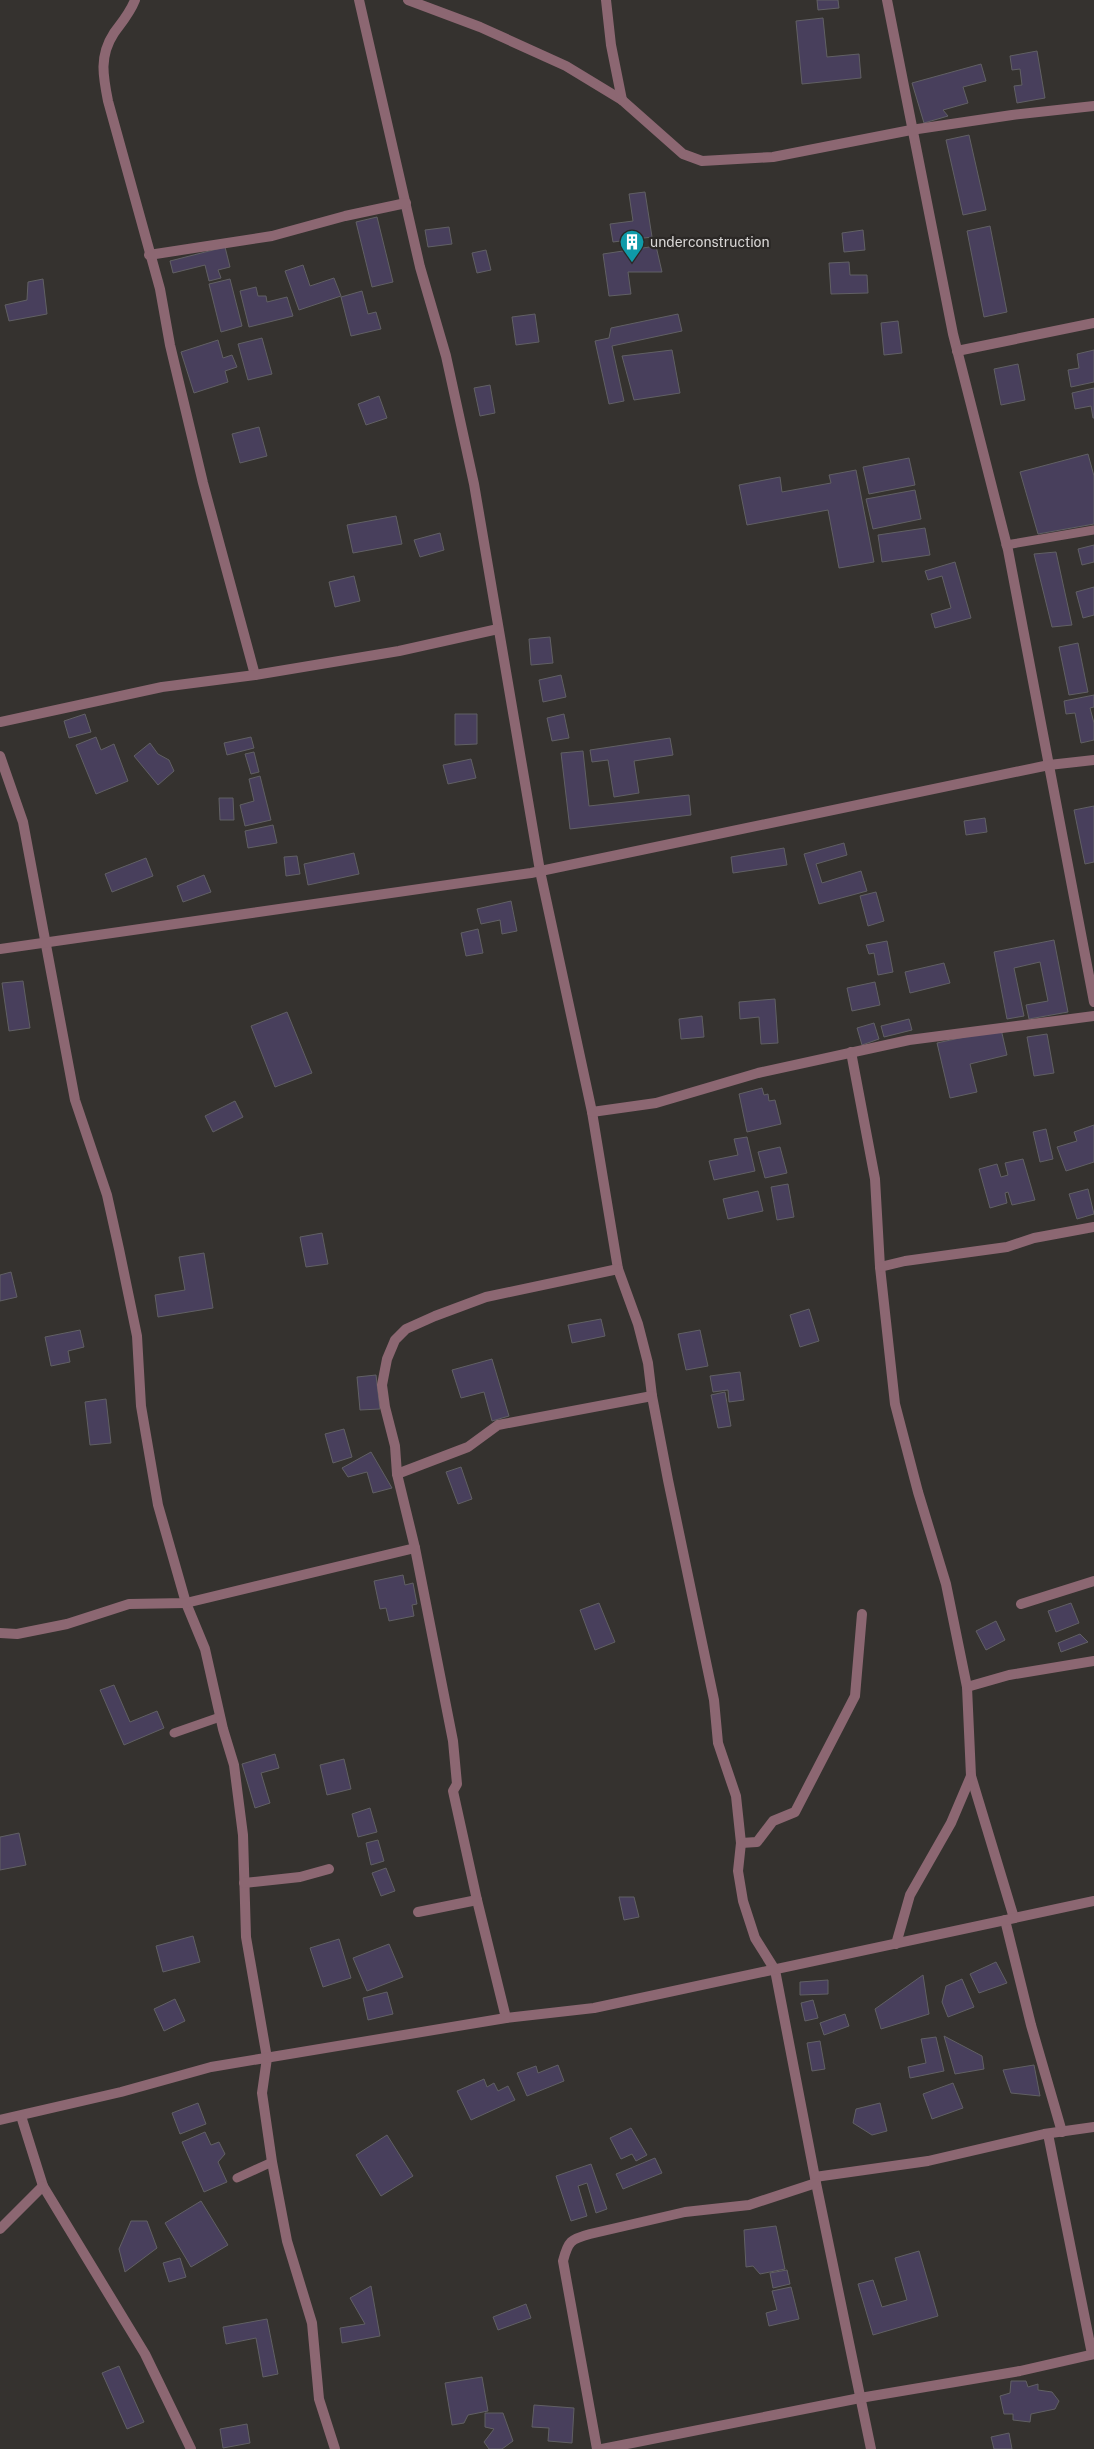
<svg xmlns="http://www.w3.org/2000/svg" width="1094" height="2449" font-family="'Public Sans',sans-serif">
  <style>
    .building { fill: #483f5c; stroke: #616064 }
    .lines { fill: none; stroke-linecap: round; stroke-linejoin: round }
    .service { stroke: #8c6772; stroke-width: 9 }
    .minor { stroke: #8c6772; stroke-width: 10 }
    .labels { text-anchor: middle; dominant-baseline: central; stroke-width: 4.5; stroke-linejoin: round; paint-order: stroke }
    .poi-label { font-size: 14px; fill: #dad8d7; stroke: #2b2826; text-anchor: start }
  </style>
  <rect width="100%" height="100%" fill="#35322f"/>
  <!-- building -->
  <g class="building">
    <path d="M817,0H838L839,8L818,10Z"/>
    <path d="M823,18L827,57L859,54L861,78L802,84L796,21Z"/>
    <path d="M1037,51L1045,98L1017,103L1014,86L1022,85L1020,69L1012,70L1010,56Z"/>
    <path d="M981,64L986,81L963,87L968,103L943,110L948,116L924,123L912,83Z"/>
    <path d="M969,135L986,210L963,215L946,140Z"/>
    <path d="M645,192L652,237L613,242L610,224L633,221L629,194Z"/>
    <path d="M377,217L393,282L372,287L356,222Z"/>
    <path d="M990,226L1007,312L984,317L967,231Z"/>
    <path d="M449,227L452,244L428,247L425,230Z"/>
    <path d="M863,230L865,250L844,252L842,233Z"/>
    <path d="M656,246L662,272H628L631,294L609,296L603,254Z"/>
    <path d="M225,247L230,267L218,270L221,278L209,281L205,265L173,273L170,261Z"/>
    <path d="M486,250L491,270L477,273L472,253Z"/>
    <path d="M849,262L850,275H867L868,293L831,294L829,263Z"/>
    <path d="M303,265L310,286L334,278L341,296L299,310L285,271Z"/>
    <path d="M43,279L47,314L9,321L5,305L27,300L28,282Z"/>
    <path d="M230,279L242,326L221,332L209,284Z"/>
    <path d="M256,287L258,296H266L267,302L287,297L293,316L249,327L240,291Z"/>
    <path d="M362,291L368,314L376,312L381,329L351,336L341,297Z"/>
    <path d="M535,314L539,342L516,345L512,317Z"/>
    <path d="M678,314L682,331L612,346L624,401L609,404L595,341L609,338L611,328Z"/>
    <path d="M898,321L902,353L884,355L881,323Z"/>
    <path d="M262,338L272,374L248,380L238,344Z"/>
    <path d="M218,340L223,358L232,355L237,367L225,371L228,382L194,393L181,352Z"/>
    <path d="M672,350L680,393L634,400L622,356Z"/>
    <path d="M1094,350V382L1071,387L1068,370L1079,368L1077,354Z"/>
    <path d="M1018,364L1025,400L1001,405L994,369Z"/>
    <path d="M490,385L495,413L480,416L474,388Z"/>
    <path d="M1094,388V418H1093L1091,406L1075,409L1072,393Z"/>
    <path d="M379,396L387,418L366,425L358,404Z"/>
    <path d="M259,427L267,456L240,463L232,434Z"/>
    <path d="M1088,454L1094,476V524L1038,534L1020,472Z"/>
    <path d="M909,458L915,485L869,494L863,467Z"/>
    <path d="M856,470L874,562L839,568L828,510L747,525L739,485L780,477L782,492L831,483L829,475Z"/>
    <path d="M915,490L921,519L873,529L866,499Z"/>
    <path d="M396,516L402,544L353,553L347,525Z"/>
    <path d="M925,528L930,555L882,562L878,535Z"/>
    <path d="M440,533L444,550L420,557L414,540Z"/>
    <path d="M1094,545V562L1082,565L1078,549Z"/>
    <path d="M1056,552L1072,625L1052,627L1034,554Z"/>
    <path d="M955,562L971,618L935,628L931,614L951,608L942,576L928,580L925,571Z"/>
    <path d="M354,576L360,601L335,607L329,582Z"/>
    <path d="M1094,587V615L1083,618L1076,592Z"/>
    <path d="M550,637L553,663L531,665L529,639Z"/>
    <path d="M1078,643L1088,692L1069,695L1059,647Z"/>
    <path d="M561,675L566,697L543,702L539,680Z"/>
    <path d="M1094,695V707L1090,708L1094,723V740L1081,743L1075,713L1066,714L1064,701Z"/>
    <path d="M85,714L91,732L69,738L64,721Z"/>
    <path d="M455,714H477V744L455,745Z"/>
    <path d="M564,714L569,738L552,741L547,718Z"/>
    <path d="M96,737L101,750L114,744L128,781L96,794L76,745Z"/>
    <path d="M251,737L254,748L227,755L224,743Z"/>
    <path d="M670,738L673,755L634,761L639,793L614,797L608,760L592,762L590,750Z"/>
    <path d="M150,743L158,754L169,760L174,771L158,785L134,756Z"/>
    <path d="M583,751L589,806L689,795L691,815L570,829L561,753Z"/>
    <path d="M254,752L259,772L251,774L245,754Z"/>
    <path d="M471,759L476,778L448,784L443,765Z"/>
    <path d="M260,776L271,820L245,826L240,805L254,801L249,779Z"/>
    <path d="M219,798H233L234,820H220Z"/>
    <path d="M1094,806V862L1085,864L1074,810Z"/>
    <path d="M985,818L987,832L966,835L964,821Z"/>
    <path d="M273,825L277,843L248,848L245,831Z"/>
    <path d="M844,843L847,855L816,864L822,883L861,871L867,891L819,904L804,854Z"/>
    <path d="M784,848L787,865L733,873L731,857Z"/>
    <path d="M354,853L359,874L308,885L304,864Z"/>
    <path d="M297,856L300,874L286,876L284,857Z"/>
    <path d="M146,858L153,876L112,892L105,874Z"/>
    <path d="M204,875L211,892L183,902L177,886Z"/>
    <path d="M876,892L884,921L868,926L860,896Z"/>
    <path d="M511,901L517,931L502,934L500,920L481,924L477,909Z"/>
    <path d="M478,929L483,953L466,956L461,933Z"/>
    <path d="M1054,940L1068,1012L1029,1019L1026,1005L1048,1001L1040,962L1014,968L1024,1016L1007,1019L994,952Z"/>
    <path d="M887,941L893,972L878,975L874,953L869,954L866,945Z"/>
    <path d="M944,963L950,983L910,993L905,972Z"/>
    <path d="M23,981L30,1028L9,1031L2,983Z"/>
    <path d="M875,982L880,1005L852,1011L847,988Z"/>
    <path d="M775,999L778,1043L761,1044L759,1017L740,1019L739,1002Z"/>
    <path d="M287,1012L312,1073L275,1087L251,1026Z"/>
    <path d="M702,1016L704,1037L681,1039L679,1019Z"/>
    <path d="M909,1019L912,1030L884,1037L881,1026Z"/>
    <path d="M874,1023L879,1039L862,1045L857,1028Z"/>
    <path d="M1001,1029L1007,1055L970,1064L977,1092L950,1098L937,1043Z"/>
    <path d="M1047,1034L1054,1073L1034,1076L1027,1037Z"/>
    <path d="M762,1088L764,1095L768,1094L769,1101L775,1100L781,1124L747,1132L739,1094Z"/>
    <path d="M235,1101L243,1117L213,1132L205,1116Z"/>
    <path d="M1094,1125V1162L1066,1171L1057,1147L1077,1141L1074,1132Z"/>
    <path d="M1046,1129L1053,1159L1040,1162L1033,1132Z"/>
    <path d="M747,1137L755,1171L714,1180L709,1161L738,1155L734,1139Z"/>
    <path d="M780,1147L787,1173L765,1178L758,1152Z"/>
    <path d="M1023,1159L1035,1200L1012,1205L1008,1192L1005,1193L1007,1203L990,1208L979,1169L997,1164L1001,1177L1008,1175L1005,1163Z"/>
    <path d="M788,1184L794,1217L777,1220L771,1187Z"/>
    <path d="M1088,1189L1094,1214L1077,1219L1069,1194Z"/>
    <path d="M758,1191L763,1211L728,1219L723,1199Z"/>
    <path d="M322,1233L328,1264L306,1267L300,1237Z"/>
    <path d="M204,1253L213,1308L158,1317L155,1295L185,1290L179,1257Z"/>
    <path d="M11,1272L17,1297L0,1301V1275Z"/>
    <path d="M809,1309L819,1341L800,1347L790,1315Z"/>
    <path d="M601,1319L605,1336L572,1343L568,1325Z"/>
    <path d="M80,1330L84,1347L68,1351L70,1362L51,1366L45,1337Z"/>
    <path d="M700,1330L708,1366L686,1370L678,1334Z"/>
    <path d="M492,1359L509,1416L492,1421L484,1392L461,1398L452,1370Z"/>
    <path d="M740,1372L744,1400L729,1402L728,1390L713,1392L710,1376Z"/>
    <path d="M376,1375L380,1409L360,1410L357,1377Z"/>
    <path d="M725,1392L731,1426L718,1428L711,1395Z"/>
    <path d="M106,1399L111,1443L90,1445L85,1402Z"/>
    <path d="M344,1429L352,1457L333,1463L325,1434Z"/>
    <path d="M371,1452L392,1488L373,1493L367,1472L348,1477L342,1468Z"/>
    <path d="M461,1467L472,1499L458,1504L446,1472Z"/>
    <path d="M403,1575L405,1585L413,1583L417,1604L412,1605L414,1616L389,1621L386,1608L380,1609L374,1581Z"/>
    <path d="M599,1603L615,1642L595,1650L580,1610Z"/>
    <path d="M1071,1603L1079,1623L1056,1632L1048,1611Z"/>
    <path d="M996,1621L1005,1640L986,1650L976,1631Z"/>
    <path d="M1080,1634L1088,1642L1061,1652L1058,1643Z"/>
    <path d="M114,1685L130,1722L157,1711L164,1728L124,1745L100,1690Z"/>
    <path d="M275,1754L279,1768L261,1773L270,1803L255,1808L242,1764Z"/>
    <path d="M344,1759L351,1789L327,1795L320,1765Z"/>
    <path d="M370,1808L377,1832L358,1837L352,1814Z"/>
    <path d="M19,1833L26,1865L0,1870V1837Z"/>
    <path d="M378,1840L384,1861L371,1865L366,1843Z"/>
    <path d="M386,1868L395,1891L381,1896L372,1873Z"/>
    <path d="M619,1897H634L639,1917L624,1920Z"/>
    <path d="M193,1936L200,1962L163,1972L156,1946Z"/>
    <path d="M339,1939L351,1978L323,1987L310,1948Z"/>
    <path d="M389,1944L403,1977L367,1991L353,1958Z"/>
    <path d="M996,1962L1007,1983L979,1993L970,1974Z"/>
    <path d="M923,1975L929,2014L881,2029L875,2009Z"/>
    <path d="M962,1979L974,2007L948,2017L942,2002L946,1986Z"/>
    <path d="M828,1980V1994L800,1995V1982Z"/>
    <path d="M387,1992L393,2014L368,2020L363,1998Z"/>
    <path d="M175,1999L185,2021L164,2031L154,2009Z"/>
    <path d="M813,2000L818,2018L805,2021L801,2003Z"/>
    <path d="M845,2014L849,2026L824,2035L820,2023Z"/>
    <path d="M944,2036L982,2056L984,2069L955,2074Z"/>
    <path d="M936,2037L944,2071L910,2078L908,2067L926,2063L921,2039Z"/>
    <path d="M820,2041L825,2069L812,2071L807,2043Z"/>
    <path d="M558,2065L564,2081L527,2096L517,2073L536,2066L538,2073Z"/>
    <path d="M1034,2065L1040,2096L1011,2093L1003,2070Z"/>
    <path d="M484,2079L487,2087L494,2083L498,2091L508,2086L515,2100L471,2120L457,2091Z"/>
    <path d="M953,2083L963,2108L932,2119L923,2094Z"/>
    <path d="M198,2103L206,2124L180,2134L172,2113Z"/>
    <path d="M880,2103L887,2131L872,2135L853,2123L856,2109Z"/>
    <path d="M631,2128L647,2155L636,2161L632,2154L621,2159L610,2138Z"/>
    <path d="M205,2132L211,2145L219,2142L225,2154L218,2162L227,2182L204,2192L182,2142Z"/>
    <path d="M387,2135L413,2176L381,2196L356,2155Z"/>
    <path d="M655,2158L662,2173L623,2189L616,2174Z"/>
    <path d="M591,2164L607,2209L596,2213L587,2183L578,2186L587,2216L571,2221L556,2176Z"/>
    <path d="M201,2201L228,2245L191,2267L165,2223Z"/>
    <path d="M131,2221H147L157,2248L125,2272L119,2249Z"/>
    <path d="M776,2226L785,2269L760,2274L753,2266L746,2267L744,2230Z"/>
    <path d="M919,2251L938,2316L873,2335L858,2284L873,2280L882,2307L907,2300L895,2258Z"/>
    <path d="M180,2258L186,2277L169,2282L163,2263Z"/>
    <path d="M787,2270L790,2284L773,2288L770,2273Z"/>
    <path d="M371,2286L380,2336L342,2343L340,2328L365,2324L350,2298Z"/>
    <path d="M791,2287L799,2319L769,2326L766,2313L777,2310L772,2291Z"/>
    <path d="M526,2304L531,2318L498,2330L493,2317Z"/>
    <path d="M267,2319L278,2374L263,2377L256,2338L226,2344L223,2327Z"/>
    <path d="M119,2366L144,2422L127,2429L102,2373Z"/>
    <path d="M482,2377L488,2411L468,2415L464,2423L452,2425L445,2383Z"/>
    <path d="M1011,2381H1026L1028,2387L1038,2384V2390L1052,2392L1059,2401L1055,2409L1031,2414L1030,2422L1013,2420V2414H1004L1000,2396L1010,2393Z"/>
    <path d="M534,2405L574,2408L572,2443L548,2441L549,2428L532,2427Z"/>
    <path d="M485,2413H503L513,2441L502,2449H489L484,2442L494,2429L485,2427Z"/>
    <path d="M247,2424L250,2443L223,2448L220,2429Z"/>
    <path d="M1009,2433L1012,2449H994L991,2437Z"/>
  </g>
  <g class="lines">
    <!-- service -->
    <g class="service">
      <path d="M1006,545L1094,530"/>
      <path d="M174,1733L220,1717"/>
      <path d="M237,2178L272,2162"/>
    </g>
    <!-- minor -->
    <g class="minor">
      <path d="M135,0C130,13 122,22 114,33C99,56 103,76 108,101L160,289L170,345L203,483L255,675"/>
      <path d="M359,0L420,267L446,356L474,484L540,871L592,1112L618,1269L638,1324L648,1363L652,1396L668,1480L714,1700L718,1743L736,1796L741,1843L738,1871L743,1901L755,1938L775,1970L816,2183L871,2449"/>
      <path d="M408,0L480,27L566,66L622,100L683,154L702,161L773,157L911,130L1012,115L1094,106"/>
      <path d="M606,0L611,45L622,100"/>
      <path d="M887,0L953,334L1008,550L1094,1002"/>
      <path d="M149,255L272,236L345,216L406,203"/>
      <path d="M957,351L1094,323"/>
      <path d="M0,722L162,687L255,675L399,651L498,629"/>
      <path d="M0,756L23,822L75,1100L107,1195L119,1249L137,1336L141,1406L158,1505L186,1603L205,1649L223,1729L234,1765L243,1835L246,1937L267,2058L262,2093L272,2162L287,2241L312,2323L319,2399L335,2449"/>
      <path d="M0,949L531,873L1049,765L1094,760"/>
      <path d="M851,1052L875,1179L880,1267L895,1404L918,1492L946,1584L967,1687L971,1776L1014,1918"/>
      <path d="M592,1112L656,1103L758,1073L909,1040L1094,1016"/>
      <path d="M880,1267L905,1261L1007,1247L1034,1238L1094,1227"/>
      <path d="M397,1474L468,1447L498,1425L652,1396"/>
      <path d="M1021,1604L1094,1581"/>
      <path d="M0,1633L17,1634L67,1624L129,1604L186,1603L415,1548"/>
      <path d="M967,1687L1009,1675L1094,1661"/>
      <path d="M741,1843L757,1842L773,1821L795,1812L855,1696L862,1614"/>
      <path d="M244,1883L300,1877L329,1869"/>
      <path d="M418,1912L477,1900"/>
      <path d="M1005,1920L1031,2025L1062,2132"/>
      <path d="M896,1944L910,1895L951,1823L971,1776"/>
      <path d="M506,2018L477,1900L453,1791L457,1784L453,1741L415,1548L397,1474L395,1446L385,1407L382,1385L387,1359L395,1340L406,1329L435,1316L486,1297L618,1269"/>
      <path d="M21,2116L43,2186L145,2354L191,2449"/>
      <path d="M0,2120L121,2092L211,2067L506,2018L594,2008L1094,1901"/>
      <path d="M1048,2134L1092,2354"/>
      <path d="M815,2177L928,2161L1044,2134L1094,2127"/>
      <path d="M0,2229L43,2186"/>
      <path d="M597,2449L563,2261C568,2241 571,2239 590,2234L685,2212L749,2205L816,2183"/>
      <path d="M602,2449L860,2398L1020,2371L1094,2354"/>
    </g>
  </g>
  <!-- icons -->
  <defs>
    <symbol id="building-pin" viewBox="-11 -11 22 30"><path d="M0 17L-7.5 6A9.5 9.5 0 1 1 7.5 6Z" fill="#0f9aa8" stroke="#2b2826"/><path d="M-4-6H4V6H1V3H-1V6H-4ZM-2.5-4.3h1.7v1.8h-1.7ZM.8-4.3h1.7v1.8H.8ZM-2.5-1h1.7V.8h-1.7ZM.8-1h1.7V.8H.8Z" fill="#fff"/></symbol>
  </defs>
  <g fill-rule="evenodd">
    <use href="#building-pin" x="618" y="228" width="28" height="38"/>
  </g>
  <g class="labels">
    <!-- poi labels -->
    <g class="poi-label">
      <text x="650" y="242">underconstruction</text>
    </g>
  </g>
</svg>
